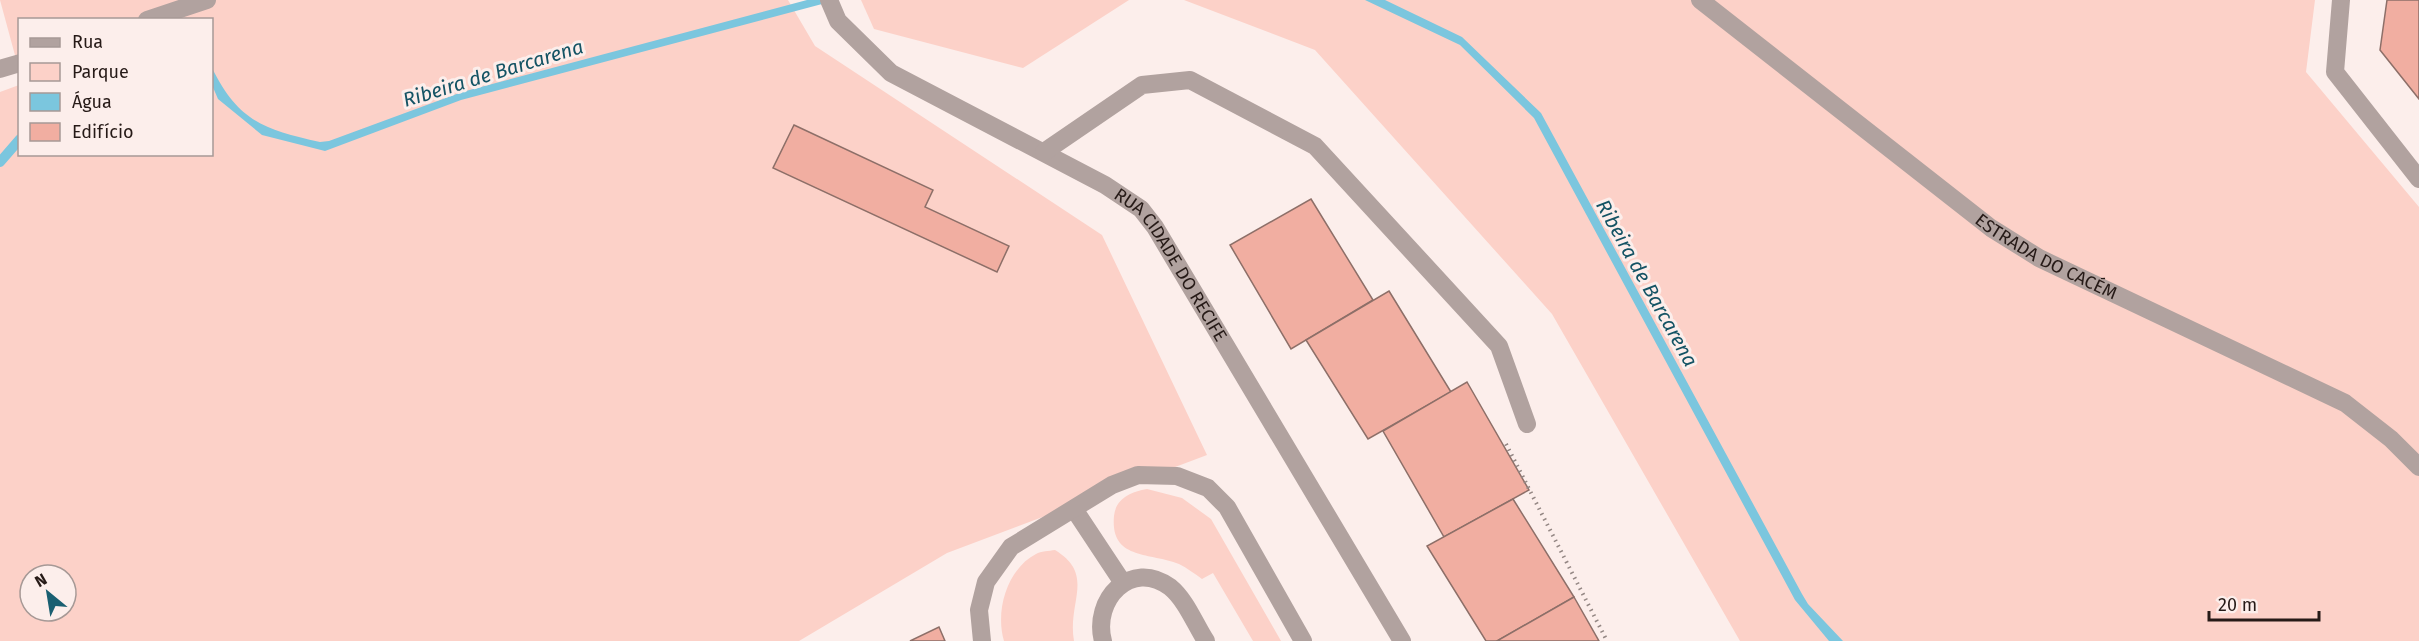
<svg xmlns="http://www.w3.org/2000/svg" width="2419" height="641" font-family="'Fira Sans',sans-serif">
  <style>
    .green { fill: #fcd1c8; fill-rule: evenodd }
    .water { fill: #7bc6de }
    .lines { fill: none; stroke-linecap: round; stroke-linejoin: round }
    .stream { stroke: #7bc6de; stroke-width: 10 }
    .building { fill: #f1aea1; stroke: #8d6f68; stroke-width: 1.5 }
    .path { stroke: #948784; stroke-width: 4; stroke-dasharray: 1.5 4.5; stroke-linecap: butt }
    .minor { stroke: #b1a29f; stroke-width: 18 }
    .labels { text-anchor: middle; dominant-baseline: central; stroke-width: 6; stroke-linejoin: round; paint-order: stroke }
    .street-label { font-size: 18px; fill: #261a17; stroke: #fceeeb }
    .water-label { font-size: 20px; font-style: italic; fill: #145364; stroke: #fceeeb }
  </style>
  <rect width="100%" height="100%" fill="#fceeeb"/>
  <!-- green -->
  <g class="green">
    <path d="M0,0H788L815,46L1102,235L1207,455L947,553L799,641H0V92L19,85L20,154H212V20H20L19,70ZM30,575H66V611H30Z"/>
    <path d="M861,0H1129L1023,68L874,29Z"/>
    <path d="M1184,0H2315L2306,72L2419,207V641H1740L1552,314L1315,50Z"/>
    <path d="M1147,489L1182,498L1211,519L1281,641H1253L1213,573L1202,579C1195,574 1187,568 1179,564C1149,552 1110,560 1114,516C1116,498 1131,492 1147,489Z"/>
    <path d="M1055,550C1096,575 1067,602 1074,641H1004C995,611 1007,569 1036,554C1041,551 1049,551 1055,550Z"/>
  </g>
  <!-- water -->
  <g class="water">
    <path d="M807,0H837L461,100L325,151L262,135L218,99L212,85V68C239,122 264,129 320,142L329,141L462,92Z"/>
    <path d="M1365,0H1385L1462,37L1541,113L1802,594L1808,604L1843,641H1829L1795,600L1534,118L1460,45Z"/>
  </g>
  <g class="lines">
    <!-- stream -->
    <path class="stream" d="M0,162L20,139"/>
  </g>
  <!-- building -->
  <g class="building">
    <path d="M2387,0H2419V99L2380,50Z"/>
    <path d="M794,125L933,190L925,207L1009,246L997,272L773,168Z"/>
    <path d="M1311,199L1373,300L1291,349L1230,245Z"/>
    <path d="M1389,291L1451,392L1368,439L1306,340Z"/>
    <path d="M1467,382L1529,490L1444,537L1383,431Z"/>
    <path d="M1513,499L1574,597L1497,641H1486L1427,546Z"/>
    <path d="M1574,597L1599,641H1497Z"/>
    <path d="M939,627L945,641H910Z"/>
  </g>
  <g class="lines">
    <!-- path -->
    <path class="path" d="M1506,444L1607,641"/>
    <!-- minor -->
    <g class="minor">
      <path id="s1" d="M829,0L838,21L891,73L1105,185L1141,209L1155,227L1402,641"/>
      <path id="s2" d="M1700,0L1991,228L2039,258L2345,403L2391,439L2419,467"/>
      <path d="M2341,0L2335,72L2419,179"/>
      <path d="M147,20L207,0"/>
      <path d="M0,69L20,63"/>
      <path d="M1044,152L1142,85L1190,80L1315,146L1499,346L1527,424"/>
      <path d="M1074,509L1123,583"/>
      <path d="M982,641L979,610L986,582L1011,547L1112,485L1138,475L1177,476L1208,488L1227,507L1303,641"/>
      <path d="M1103,641C1092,600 1131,558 1170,587C1186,600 1195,624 1206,641"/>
    </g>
  </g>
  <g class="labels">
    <!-- street labels -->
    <g class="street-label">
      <text stroke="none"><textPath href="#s2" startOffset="432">ESTRADA DO CACÉM</textPath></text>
      <text stroke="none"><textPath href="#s1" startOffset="444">RUA CIDADE DO RECIFE</textPath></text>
    </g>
    <!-- water labels -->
    <g class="water-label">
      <text transform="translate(493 73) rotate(-17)">Ribeira de Barcarena</text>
      <text transform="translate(1647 283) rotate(61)">Ribeira de Barcarena</text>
    </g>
  </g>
  <!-- legend -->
  <rect x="18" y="18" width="195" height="138" fill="#fceeeb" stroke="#a69996" stroke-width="1.5"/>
  <rect x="30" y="38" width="30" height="9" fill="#b1a29f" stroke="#a69996" stroke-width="1.5"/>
  <text x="72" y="48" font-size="18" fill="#261a17">Rua</text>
  <rect x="30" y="63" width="30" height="18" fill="#fcd1c8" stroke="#a69996" stroke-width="1.5"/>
  <text x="72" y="78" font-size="18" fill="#261a17">Parque</text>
  <rect x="30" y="93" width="30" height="18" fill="#7bc6de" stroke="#a69996" stroke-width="1.5"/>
  <text x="72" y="108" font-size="18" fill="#261a17">Água</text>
  <rect x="30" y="123" width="30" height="18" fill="#f1aea1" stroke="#a69996" stroke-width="1.5"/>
  <text x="72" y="138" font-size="18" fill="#261a17">Edifício</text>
  <!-- north arrow -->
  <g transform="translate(48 593) rotate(330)"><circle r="28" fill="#fceeeb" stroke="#a69996" stroke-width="1.5"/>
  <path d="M0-4.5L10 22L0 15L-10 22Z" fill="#1a5f71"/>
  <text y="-9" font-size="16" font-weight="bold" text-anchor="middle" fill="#261a17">N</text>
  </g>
  <!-- scale -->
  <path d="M2209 611v9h110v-9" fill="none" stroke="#261a17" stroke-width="3"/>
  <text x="2218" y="611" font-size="18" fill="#261a17" stroke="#fceeeb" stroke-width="4.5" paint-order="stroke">20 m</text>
</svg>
